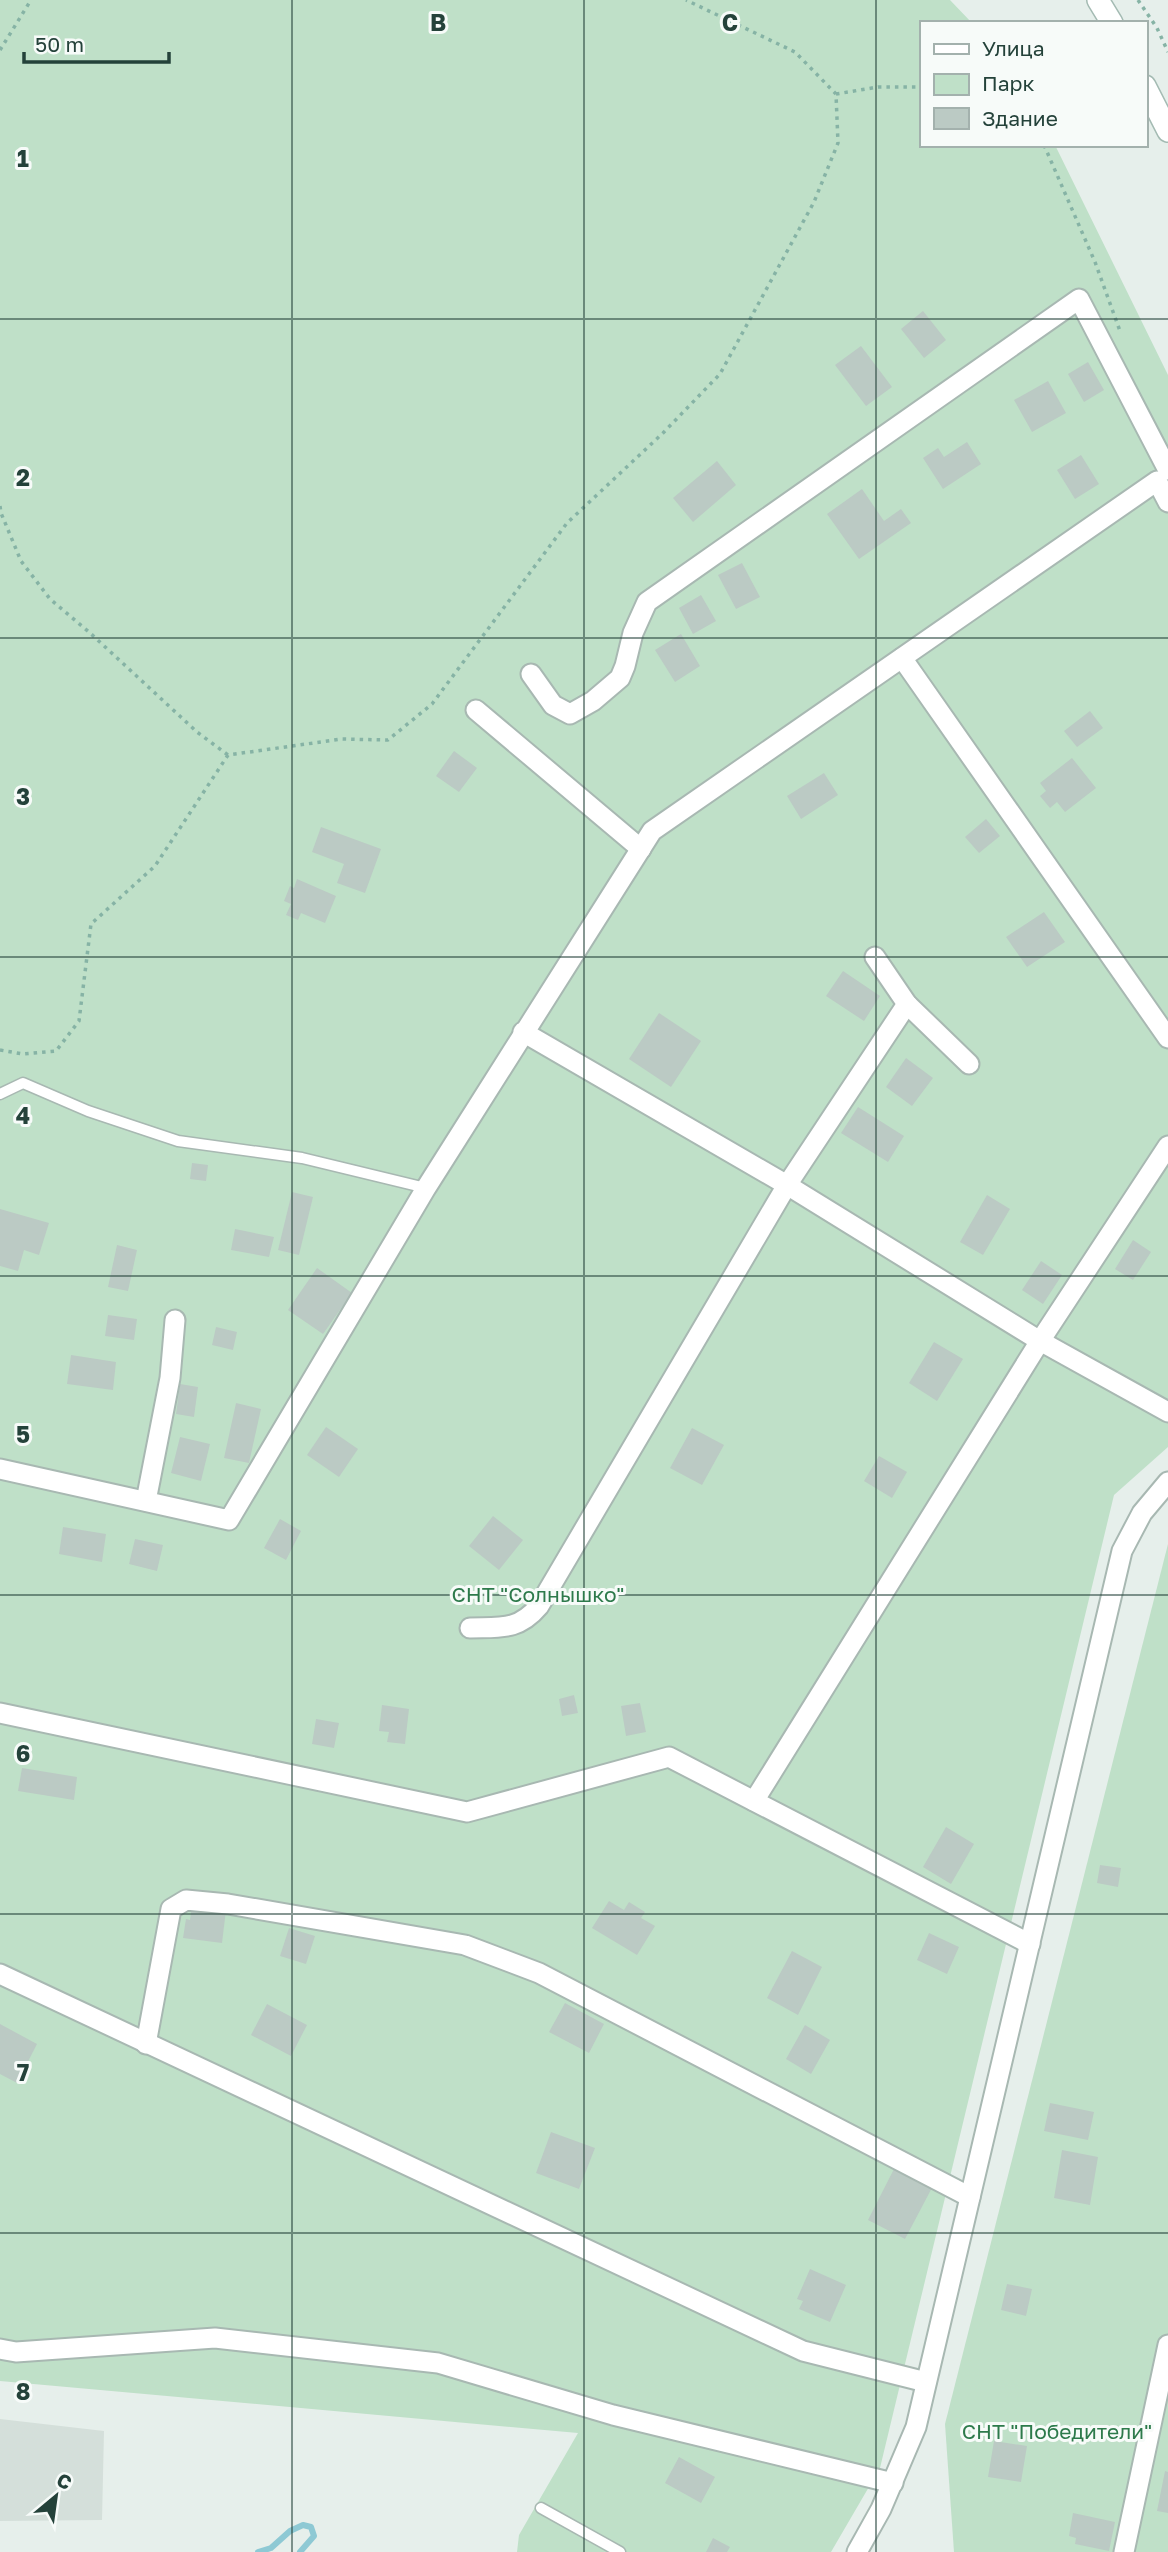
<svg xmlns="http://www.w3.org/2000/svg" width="1168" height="2552" font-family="'Golos Text',sans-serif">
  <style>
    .built { fill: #d4dfda }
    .green { fill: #bfe0c8 }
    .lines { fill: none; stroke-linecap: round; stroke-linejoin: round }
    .stream { stroke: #8ec9d4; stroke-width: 6 }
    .building { fill: #bbcac4 }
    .service-casing { stroke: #a8b8b2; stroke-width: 13 }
    .minor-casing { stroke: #a8b8b2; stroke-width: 23 }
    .secondary-casing { stroke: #a4bbb3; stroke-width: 24 }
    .path { stroke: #86b3a5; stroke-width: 3.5; stroke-dasharray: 3.5 5; stroke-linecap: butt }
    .service { stroke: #fff; stroke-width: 10 }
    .minor { stroke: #fff; stroke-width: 19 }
    .secondary { stroke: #fff; stroke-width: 21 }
    .grid { fill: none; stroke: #24423a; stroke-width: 2; stroke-opacity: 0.55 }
    .labels { text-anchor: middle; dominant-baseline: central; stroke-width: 6; stroke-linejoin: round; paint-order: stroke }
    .park-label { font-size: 21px; fill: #2d7a4b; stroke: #f7fbf9 }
    .grid-label { font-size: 23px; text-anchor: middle; font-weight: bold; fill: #24423a; stroke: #f7fbf9; stroke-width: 6; stroke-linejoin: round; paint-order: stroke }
  </style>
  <rect width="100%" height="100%" fill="#e6efeb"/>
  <!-- built -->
  <path class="built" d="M0,2419L104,2431L102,2520L0,2521Z"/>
  <!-- green -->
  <g class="green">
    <path d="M0,0H950L972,23H921V145H1055L1168,375V1447L1114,1495L880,2468L831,2552H517L519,2535L578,2433L0,2381Z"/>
    <path d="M1168,1544V2552H954L945,2424Z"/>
  </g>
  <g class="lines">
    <!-- stream -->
    <path class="stream" d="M258,2552L271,2548L290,2531L303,2525L311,2527L314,2536L300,2552"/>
  </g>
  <!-- building -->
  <g class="building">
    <path d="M923,311L946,340L924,358L901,329Z"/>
    <path d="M861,346L892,387L866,406L835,365Z"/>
    <path d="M1088,362L1104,390L1084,402L1068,374Z"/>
    <path d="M1048,381L1066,413L1032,432L1014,400Z"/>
    <path d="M967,442L981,464L943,489L923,458L938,448L944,457Z"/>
    <path d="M1081,455L1099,484L1075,499L1057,470Z"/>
    <path d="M717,461L736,485L693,522L673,498Z"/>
    <path d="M862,489L884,521L901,509L911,523L859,559L827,514Z"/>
    <path d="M742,563L760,597L736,609L718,575Z"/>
    <path d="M701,595L716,621L693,634L679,608Z"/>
    <path d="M681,634L700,666L675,682L655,650Z"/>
    <path d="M1090,711L1103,728L1077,747L1064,731Z"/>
    <path d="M454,751L477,768L459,792L436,776Z"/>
    <path d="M1072,758L1096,788L1065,812L1057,802L1050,808L1040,796L1046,791L1040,783Z"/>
    <path d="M824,773L838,795L801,819L787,796Z"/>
    <path d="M986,819L1000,836L979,853L965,837Z"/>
    <path d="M321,827L381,849L365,893L337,883L344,864L312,852Z"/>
    <path d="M297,879L336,896L325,923L301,913L298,920L286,915L291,904L284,901L290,886L294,888Z"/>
    <path d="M1044,912L1065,942L1027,967L1006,937Z"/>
    <path d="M843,971L880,996L864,1021L826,996Z"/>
    <path d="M659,1013L701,1041L671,1087L629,1059Z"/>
    <path d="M906,1058L933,1078L912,1106L886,1087Z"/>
    <path d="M858,1107L904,1136L888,1162L841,1133Z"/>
    <path d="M192,1163L208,1165L206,1181L190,1179Z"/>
    <path d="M292,1192L313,1197L299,1255L278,1250Z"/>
    <path d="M987,1195L1010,1209L983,1255L960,1242Z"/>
    <path d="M0,1209L49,1223L39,1255L24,1250L18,1271L0,1266Z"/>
    <path d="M235,1229L274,1237L269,1257L231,1250Z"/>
    <path d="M1133,1240L1151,1252L1133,1280L1115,1269Z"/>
    <path d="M117,1245L137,1250L128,1291L108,1287Z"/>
    <path d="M1041,1261L1062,1275L1043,1304L1022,1290Z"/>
    <path d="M317,1268L352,1293L323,1334L288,1310Z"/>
    <path d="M108,1315L137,1319L134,1340L105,1336Z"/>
    <path d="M216,1327L237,1332L233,1350L212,1345Z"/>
    <path d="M934,1342L963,1359L937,1401L909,1383Z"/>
    <path d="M71,1355L116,1362L113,1390L67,1384Z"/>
    <path d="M180,1384L198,1387L194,1417L176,1414Z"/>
    <path d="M236,1403L261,1409L249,1463L224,1458Z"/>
    <path d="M326,1427L358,1449L339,1477L307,1455Z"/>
    <path d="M692,1428L724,1445L702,1485L670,1468Z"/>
    <path d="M180,1437L210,1444L201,1481L171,1473Z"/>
    <path d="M879,1456L907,1472L892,1498L864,1481Z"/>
    <path d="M493,1516L523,1540L499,1570L469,1546Z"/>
    <path d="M280,1519L301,1531L286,1560L264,1548Z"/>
    <path d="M63,1527L106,1534L102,1562L59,1554Z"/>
    <path d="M135,1539L163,1545L157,1571L129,1564Z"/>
    <path d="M574,1695L578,1713L562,1716L559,1699Z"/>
    <path d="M640,1703L646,1732L626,1736L621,1706Z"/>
    <path d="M382,1705L409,1709L405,1744L387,1742L389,1732L379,1731Z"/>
    <path d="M316,1719L339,1723L334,1748L312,1744Z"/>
    <path d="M22,1768L77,1777L74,1800L18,1791Z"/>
    <path d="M946,1827L974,1844L951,1884L923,1867Z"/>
    <path d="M1100,1865L1121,1868L1118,1887L1097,1883Z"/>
    <path d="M609,1901L624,1910L629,1902L645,1912L641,1918L655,1926L637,1955L592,1928Z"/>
    <path d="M192,1905L226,1910L222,1943L183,1938L186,1919L190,1920Z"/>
    <path d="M289,1928L315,1936L306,1964L280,1956Z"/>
    <path d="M929,1933L959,1947L947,1974L917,1960Z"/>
    <path d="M792,1951L822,1967L798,2015L767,1998Z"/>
    <path d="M565,2003L604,2024L589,2053L549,2032Z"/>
    <path d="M267,2004L307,2025L291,2056L251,2035Z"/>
    <path d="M0,2024L37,2044L17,2083L0,2074Z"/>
    <path d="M805,2025L830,2040L811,2074L786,2059Z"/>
    <path d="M1050,2103L1094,2112L1088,2140L1044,2131Z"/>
    <path d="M551,2132L595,2148L579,2189L536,2173Z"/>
    <path d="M1062,2150L1098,2157L1090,2205L1054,2198Z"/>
    <path d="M896,2165L934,2184L905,2239L868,2220Z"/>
    <path d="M810,2269L846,2285L830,2322L799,2309L803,2301L797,2299Z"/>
    <path d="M1007,2284L1032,2289L1026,2316L1001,2310Z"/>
    <path d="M994,2441L1027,2446L1021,2482L988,2477Z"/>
    <path d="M679,2457L715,2477L701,2503L665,2483Z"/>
    <path d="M1165,2471L1168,2472V2513L1157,2511Z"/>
    <path d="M1073,2513L1115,2522L1109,2551L1075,2544L1076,2538L1069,2536Z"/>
    <path d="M713,2538L730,2547L727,2552H706Z"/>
  </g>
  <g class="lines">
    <defs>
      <g id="service">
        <path d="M0,1094L23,1083L88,1111L178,1141L302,1158L426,1188"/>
        <path d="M541,2508L620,2552"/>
      </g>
      <g id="minor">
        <path d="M902,658L1168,1038"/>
        <path d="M531,674L553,705L570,714L593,701L620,678L625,666L633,633L647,602L1079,299L1168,470"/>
        <path d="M476,710L641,849"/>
        <path d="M875,957L907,1004L969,1064"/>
        <path d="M523,1032L787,1185L1040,1341L1168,1412"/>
        <path d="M0,1469L229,1520L426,1188L652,831L1157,481L1168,502"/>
        <path d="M146,1501L170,1378L175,1320"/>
        <path d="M470,1628C500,1627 518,1631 539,1606L787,1185L907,1004"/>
        <path d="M0,1713L467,1812L669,1757L1030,1944"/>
        <path d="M754,1801L1040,1341L1168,1146"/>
        <path d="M0,1974L803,2351L926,2382"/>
        <path d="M146,2044L171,1909L186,1900L228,1904L465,1945L539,1973L970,2197"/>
        <path d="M0,2349L16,2352L215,2338L438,2363L613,2415L893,2483"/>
        <path d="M857,2552L881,2509L916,2427L1122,1551L1142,1513L1168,1482"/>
        <path d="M1124,2552L1168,2345"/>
      </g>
      <g id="secondary">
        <path d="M1098,0L1112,23"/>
        <path d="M1145,86L1168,131"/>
      </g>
    </defs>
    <!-- service casing -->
    <use href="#service" class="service-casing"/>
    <!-- minor casing -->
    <use href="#minor" class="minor-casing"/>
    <!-- secondary casing -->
    <use href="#secondary" class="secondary-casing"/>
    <!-- path -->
    <g class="path">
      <path d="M1138,0L1157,28L1168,52"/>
      <path d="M0,50L31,0"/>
      <path d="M836,94L878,87H921"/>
      <path d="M1044,145L1095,262L1120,331"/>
      <path d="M0,506L1,513L21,561L50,599L89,632L197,732L228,755"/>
      <path d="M0,1050L23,1054L56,1051L79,1021L91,924L155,866L228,755L342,739L388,740L432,704L567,523L663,433L720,374L814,202L838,143L836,94L795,52L686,0"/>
    </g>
    <!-- service -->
    <use href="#service" class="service"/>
    <!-- minor -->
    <use href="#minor" class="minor"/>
    <!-- secondary -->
    <use href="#secondary" class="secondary"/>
  </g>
  <!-- grid -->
  <path class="grid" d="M292,0V2552M584,0V2552M876,0V2552M0,319H1168M0,638H1168M0,957H1168M0,1276H1168M0,1595H1168M0,1914H1168M0,2233H1168"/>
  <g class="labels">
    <!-- park labels -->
    <g class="park-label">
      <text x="538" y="1594">СНТ "Солнышко"</text>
      <text x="1057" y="2431">СНТ "Победители"</text>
    </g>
  </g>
  <g class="grid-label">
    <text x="438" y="31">B</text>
    <text x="730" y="31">C</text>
    <text x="23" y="167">1</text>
    <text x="23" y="486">2</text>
    <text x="23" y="805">3</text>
    <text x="23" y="1124">4</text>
    <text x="23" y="1443">5</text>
    <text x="23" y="1762">6</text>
    <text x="23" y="2081">7</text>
    <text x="23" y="2400">8</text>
  </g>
  <!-- legend -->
  <rect x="920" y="21" width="228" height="126" fill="#f7fbf9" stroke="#a3b1ad" stroke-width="2"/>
  <rect x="934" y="44" width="35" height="10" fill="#ffffff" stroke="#a3b1ad" stroke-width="2"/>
  <text x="982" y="56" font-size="21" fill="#24423a">Улица</text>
  <rect x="934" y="74" width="35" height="21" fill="#bfe0c8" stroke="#a3b1ad" stroke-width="2"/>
  <text x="982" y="91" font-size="21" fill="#24423a">Парк</text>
  <rect x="934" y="108" width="35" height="21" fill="#bbcac4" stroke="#a3b1ad" stroke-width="2"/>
  <text x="982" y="126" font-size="21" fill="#24423a">Здание</text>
  <!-- north arrow -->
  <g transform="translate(56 2496) rotate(29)" stroke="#f7fbf9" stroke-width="5" paint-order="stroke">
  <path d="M0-5L12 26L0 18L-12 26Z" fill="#24423a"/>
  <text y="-10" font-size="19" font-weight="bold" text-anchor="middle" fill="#24423a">С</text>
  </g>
  <!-- scale -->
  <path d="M24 52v10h145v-10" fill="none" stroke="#24423a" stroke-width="3.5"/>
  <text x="35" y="52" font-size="21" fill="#24423a" stroke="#f7fbf9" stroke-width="5" paint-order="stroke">50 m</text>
</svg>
